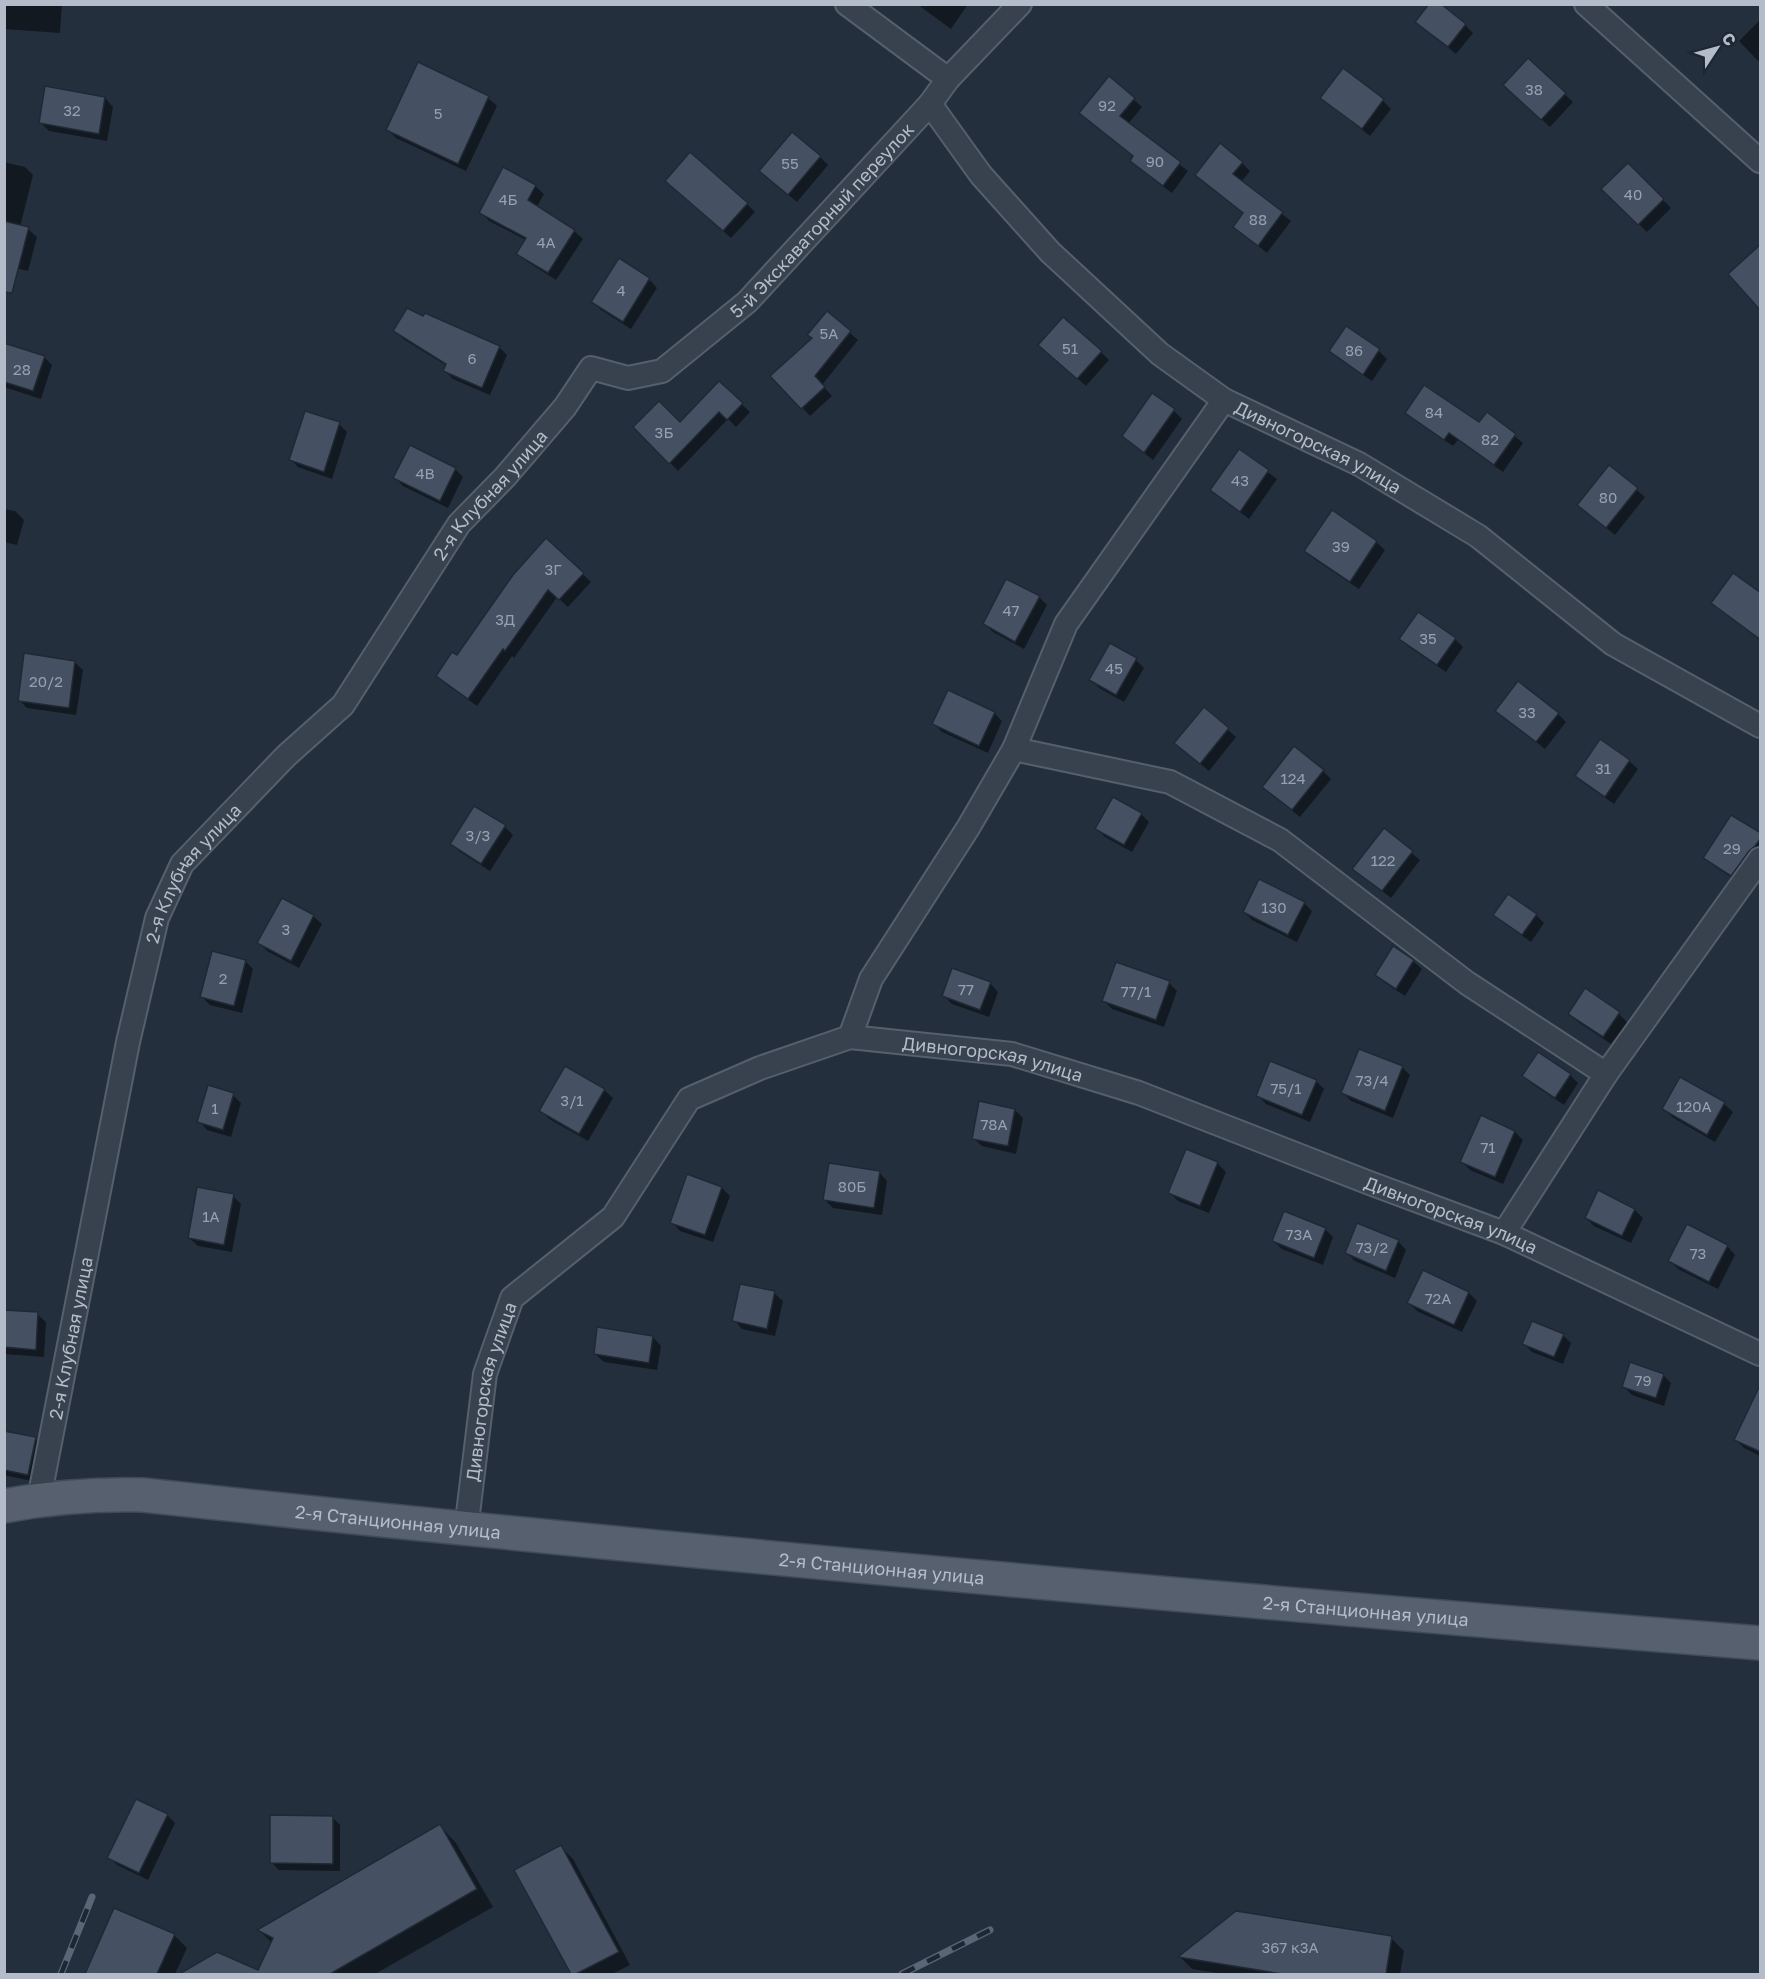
<svg xmlns="http://www.w3.org/2000/svg" width="1765" height="1979" font-family="'Golos Text',sans-serif">
  <style>
    .shadow { fill: #0007 }
    .building { fill: #455162; stroke: #1f2835; stroke-width: 1.5 }
    .lines { fill: none; stroke-linecap: round; stroke-linejoin: round }
    .minor-casing { stroke: #565f6c; stroke-width: 26 }
    .primary-casing { stroke: #414a57; stroke-width: 36 }
    .minor { stroke: #38414e; stroke-width: 22 }
    .primary { stroke: #56606e; stroke-width: 33 }
    .rail-casing { stroke: #5a6575; stroke-width: 7 }
    .rail { stroke: #1d2633; stroke-width: 4.5; stroke-dasharray: 14; stroke-linecap: butt }
    .labels { text-anchor: middle; dominant-baseline: central; stroke-width: 4.5; stroke-linejoin: round; paint-order: stroke }
    .number-label { font-size: 15px; fill: #98a1af }
    .street-label { font-size: 18px; fill: #b4bcc9; stroke: #1d2633 }
  </style>
  <rect width="100%" height="100%" fill="#242f3e"/>
  <!-- shadow -->
  <g class="shadow">
    <path d="M4,4H62L60,33L4,29Z"/>
    <path d="M917,4H968L951,29Z"/>
    <path d="M1760,20V63L1739,41Z"/>
    <path d="M1417,22L1465,25L1473,33L1456,54Z"/>
    <path d="M1528,60L1573,102L1550,127L1513,93Z"/>
    <path d="M419,64L488,98L497,106L466,171L396,138L388,130Z"/>
    <path d="M1109,78L1142,107L1128,124L1188,171L1172,193L1140,169L1132,161L1134,157L1089,121Z"/>
    <path d="M105,98L113,107L107,141L49,131L41,123Z"/>
    <path d="M1322,98L1383,101L1391,109L1370,136Z"/>
    <path d="M820,157L828,165L797,202L769,179Z"/>
    <path d="M4,162L25,167L33,175L20,227L28,229L37,237L28,271L4,265Z"/>
    <path d="M1242,163L1250,171L1241,182L1291,221L1267,253L1235,227L1245,214L1205,183Z"/>
    <path d="M1628,165L1671,208L1647,232L1603,189Z"/>
    <path d="M504,169L535,186L544,194L537,207L574,231L583,239L556,280L526,261L518,253L526,240L489,221L481,212Z"/>
    <path d="M675,189L747,204L755,212L731,238Z"/>
    <path d="M649,279L657,288L631,329L601,310L593,302Z"/>
    <path d="M827,313L858,340L822,385L832,396L810,416L772,376L813,338Z"/>
    <path d="M1346,328L1379,351L1387,359L1372,381L1339,359L1331,351Z"/>
    <path d="M395,330L499,347L507,355L490,395L453,379L445,371L447,366L403,339Z"/>
    <path d="M4,344L44,357L52,365L41,399L4,387Z"/>
    <path d="M1101,352L1109,360L1086,386L1049,353Z"/>
    <path d="M719,383L750,412L736,427L728,419L678,471L635,427L681,424Z"/>
    <path d="M1174,411L1182,419L1153,460L1123,436Z"/>
    <path d="M1407,412L1480,425L1487,414L1523,443L1503,472L1458,440L1453,446L1415,420Z"/>
    <path d="M339,424L347,432L332,479L298,467L290,459Z"/>
    <path d="M1239,451L1277,479L1249,519L1212,490Z"/>
    <path d="M1609,467L1645,497L1615,535L1579,505Z"/>
    <path d="M455,469L463,477L448,508L403,486L395,478Z"/>
    <path d="M4,509L15,511L24,520L17,545L4,542Z"/>
    <path d="M1332,512L1376,542L1385,550L1359,589L1314,559L1306,551Z"/>
    <path d="M546,540L591,582L568,607L557,597L514,658L512,656L477,706L446,684L438,676L457,657Z"/>
    <path d="M1760,595V640L1713,603Z"/>
    <path d="M1039,597L1047,605L1024,649L993,632L985,624Z"/>
    <path d="M1401,639H1455L1463,647L1446,672L1409,647Z"/>
    <path d="M1136,660L1144,668L1124,702L1099,688L1091,680Z"/>
    <path d="M74,662L83,670L76,715L27,708L19,700Z"/>
    <path d="M1204,709L1236,737L1209,771L1185,751Z"/>
    <path d="M1497,711L1558,714L1566,722L1545,749Z"/>
    <path d="M994,713L1002,721L988,753L942,732L934,724Z"/>
    <path d="M1600,741L1629,761L1638,769L1614,804L1585,784L1577,776Z"/>
    <path d="M1323,771L1331,779L1300,817L1272,795Z"/>
    <path d="M1141,814L1149,822L1132,852L1105,837L1097,829Z"/>
    <path d="M505,827L513,835L490,871L460,852L452,844Z"/>
    <path d="M1384,830L1420,860L1391,898L1363,876Z"/>
    <path d="M1760,835V856L1740,883L1714,866L1705,858Z"/>
    <path d="M282,900L313,916L322,924L299,968L267,951L259,943Z"/>
    <path d="M1304,903L1312,911L1297,942L1252,920L1244,912Z"/>
    <path d="M1495,915H1536L1544,923L1531,942L1504,923Z"/>
    <path d="M245,961L253,969L242,1013L210,1005L202,997Z"/>
    <path d="M1413,961L1422,969L1405,996L1385,983L1377,975Z"/>
    <path d="M990,983L998,992L989,1017L952,1004L944,996Z"/>
    <path d="M1169,983L1177,991L1164,1027L1112,1009L1104,1001Z"/>
    <path d="M1570,1014H1619L1627,1022L1611,1044L1578,1022Z"/>
    <path d="M1402,1067L1410,1075L1393,1118L1351,1101L1343,1093Z"/>
    <path d="M566,1068L604,1090L613,1098L588,1141L549,1119L541,1111Z"/>
    <path d="M1570,1075L1578,1083L1564,1105L1532,1084L1524,1076Z"/>
    <path d="M1681,1079L1724,1104L1733,1112L1715,1142L1672,1117L1664,1109Z"/>
    <path d="M1316,1081L1324,1089L1310,1122L1266,1104L1258,1096Z"/>
    <path d="M233,1095L241,1103L231,1137L207,1130L199,1121Z"/>
    <path d="M1015,1110L1023,1118L1016,1154L982,1146L973,1138Z"/>
    <path d="M1482,1117L1515,1132L1523,1140L1503,1184L1470,1170L1462,1162Z"/>
    <path d="M1187,1151L1218,1164L1226,1172L1209,1213L1178,1201L1170,1193Z"/>
    <path d="M879,1172L887,1181L882,1215L833,1208L825,1200Z"/>
    <path d="M722,1188L730,1196L713,1242L680,1231L672,1222Z"/>
    <path d="M1599,1192L1635,1210L1643,1218L1631,1243L1594,1226L1586,1218Z"/>
    <path d="M233,1196L241,1204L232,1252L198,1246L189,1238Z"/>
    <path d="M1325,1229L1333,1237L1323,1265L1282,1249L1273,1241Z"/>
    <path d="M1398,1241L1406,1250L1395,1278L1355,1261L1347,1253Z"/>
    <path d="M1727,1246L1735,1255L1718,1289L1678,1269L1670,1261Z"/>
    <path d="M1424,1272L1469,1293L1477,1301L1462,1332L1417,1311L1409,1303Z"/>
    <path d="M774,1293L783,1301L775,1336L742,1329L734,1320Z"/>
    <path d="M4,1312L37,1314L46,1322L44,1357L4,1354Z"/>
    <path d="M1563,1335L1571,1343L1563,1364L1532,1352L1524,1344Z"/>
    <path d="M653,1337L661,1346L657,1370L604,1362L595,1354Z"/>
    <path d="M1663,1375L1671,1383L1664,1406L1632,1395L1624,1387Z"/>
    <path d="M1760,1422V1456L1744,1448L1736,1440Z"/>
    <path d="M4,1432L35,1439L43,1447L36,1482L4,1475Z"/>
    <path d="M167,1815L175,1823L148,1880L117,1865L109,1857Z"/>
    <path d="M332,1817L340,1825V1871L279,1870L271,1862Z"/>
    <path d="M440,1826L456,1843L493,1907L375,1974H199L195,1967L259,1972L272,1943L259,1930Z"/>
    <path d="M561,1847L573,1859L630,1965L612,1974H572L516,1871Z"/>
    <path d="M115,1910L174,1935L187,1948L175,1974H86Z"/>
    <path d="M1391,1938L1404,1951L1400,1974H1223L1192,1969L1180,1957Z"/>
  </g>
  <!-- building -->
  <g class="building">
    <path d="M1429,4H1441L1466,24L1448,47L1415,22Z"/>
    <path d="M1528,58L1566,93L1541,120L1503,85Z"/>
    <path d="M418,62L489,96L458,164L386,130Z"/>
    <path d="M1343,68L1384,99L1362,129L1320,98Z"/>
    <path d="M1109,76L1135,98L1120,116L1181,162L1163,186L1130,161L1133,156L1079,113Z"/>
    <path d="M45,86L105,97L99,134L39,123Z"/>
    <path d="M792,132L821,156L788,195L759,171Z"/>
    <path d="M1220,143L1243,162L1233,174L1283,212L1258,246L1233,227L1243,213L1195,175Z"/>
    <path d="M690,152L748,203L723,231L665,181Z"/>
    <path d="M1628,163L1664,199L1638,225L1601,189Z"/>
    <path d="M503,167L536,185L528,200L575,230L548,273L516,254L526,238L479,213Z"/>
    <path d="M4,221L29,227L12,293L4,292Z"/>
    <path d="M1761,244V311L1728,274Z"/>
    <path d="M619,258L650,278L623,322L591,302Z"/>
    <path d="M407,308L423,316L425,313L500,346L482,388L443,371L446,364L393,331Z"/>
    <path d="M827,311L851,331L815,376L825,387L801,409L770,376L812,338L807,335Z"/>
    <path d="M1063,317L1102,351L1077,379L1038,345Z"/>
    <path d="M1346,326L1380,349L1363,375L1329,351Z"/>
    <path d="M4,343L45,356L33,391L4,382Z"/>
    <path d="M719,381L743,403L727,420L719,412L669,464L633,427L659,401L680,422Z"/>
    <path d="M1424,385L1479,422L1487,412L1516,434L1494,465L1449,433L1444,440L1405,413Z"/>
    <path d="M1152,393L1175,409L1144,453L1122,436Z"/>
    <path d="M305,411L340,422L324,472L289,460Z"/>
    <path d="M410,445L456,468L440,501L393,478Z"/>
    <path d="M1239,449L1269,470L1240,512L1210,490Z"/>
    <path d="M1609,465L1638,488L1606,528L1577,505Z"/>
    <path d="M1332,510L1377,541L1350,582L1304,551Z"/>
    <path d="M546,538L584,573L559,600L548,590L505,651L503,649L468,699L436,676L452,652L457,655L513,575Z"/>
    <path d="M1733,573L1761,593V640L1711,603Z"/>
    <path d="M1006,579L1040,596L1015,642L983,624Z"/>
    <path d="M1418,612L1456,638L1437,665L1399,639Z"/>
    <path d="M1110,643L1137,658L1116,695L1089,680Z"/>
    <path d="M24,653L75,661L69,708L18,701Z"/>
    <path d="M1518,681L1559,713L1536,742L1495,711Z"/>
    <path d="M948,690L995,712L979,746L932,724Z"/>
    <path d="M1204,707L1229,728L1200,764L1174,743Z"/>
    <path d="M1600,739L1630,760L1605,797L1575,776Z"/>
    <path d="M1294,746L1324,770L1292,810L1262,787Z"/>
    <path d="M1113,797L1142,813L1124,845L1095,829Z"/>
    <path d="M474,806L506,825L481,864L450,844Z"/>
    <path d="M1731,815L1761,833V838L1755,846L1749,851L1731,876L1703,858Z"/>
    <path d="M1384,828L1413,851L1382,891L1352,869Z"/>
    <path d="M1259,879L1305,902L1288,935L1243,912Z"/>
    <path d="M1508,894L1537,914L1522,935L1493,915Z"/>
    <path d="M282,898L314,915L291,961L257,943Z"/>
    <path d="M1393,946L1414,960L1396,989L1375,975Z"/>
    <path d="M212,951L246,960L234,1006L200,997Z"/>
    <path d="M1116,962L1170,981L1156,1020L1102,1001Z"/>
    <path d="M952,968L991,982L980,1010L942,996Z"/>
    <path d="M1585,988L1620,1012L1603,1037L1568,1014Z"/>
    <path d="M1359,1049L1403,1066L1385,1111L1341,1093Z"/>
    <path d="M1538,1052L1571,1074L1555,1098L1522,1076Z"/>
    <path d="M1270,1061L1317,1080L1302,1115L1256,1096Z"/>
    <path d="M565,1066L605,1089L579,1134L539,1111Z"/>
    <path d="M1680,1077L1725,1102L1707,1135L1662,1109Z"/>
    <path d="M208,1085L234,1093L223,1130L197,1122Z"/>
    <path d="M979,1101L1015,1109L1008,1146L972,1139Z"/>
    <path d="M1481,1115L1515,1131L1495,1177L1460,1162Z"/>
    <path d="M1186,1149L1218,1162L1200,1206L1168,1193Z"/>
    <path d="M829,1163L880,1171L874,1208L823,1200Z"/>
    <path d="M687,1174L722,1187L705,1235L670,1223Z"/>
    <path d="M197,1187L234,1194L224,1245L188,1238Z"/>
    <path d="M1598,1190L1635,1209L1622,1236L1585,1218Z"/>
    <path d="M1284,1211L1326,1228L1314,1258L1272,1241Z"/>
    <path d="M1357,1223L1399,1240L1386,1271L1345,1253Z"/>
    <path d="M1687,1224L1728,1245L1709,1282L1668,1261Z"/>
    <path d="M1423,1270L1469,1292L1454,1325L1407,1303Z"/>
    <path d="M740,1284L775,1291L767,1329L732,1321Z"/>
    <path d="M4,1310L38,1312L36,1350L4,1347Z"/>
    <path d="M1532,1321L1564,1334L1554,1357L1522,1344Z"/>
    <path d="M597,1327L653,1336L649,1363L594,1354Z"/>
    <path d="M1630,1362L1664,1374L1656,1398L1622,1387Z"/>
    <path d="M1761,1383V1452L1734,1440Z"/>
    <path d="M4,1431L36,1437L28,1475L4,1470Z"/>
    <path d="M136,1799L168,1814L139,1873L107,1858Z"/>
    <path d="M270,1815L333,1816V1864L270,1863Z"/>
    <path d="M440,1824L477,1889L330,1974H179L217,1952L258,1970L273,1938L257,1930Z"/>
    <path d="M561,1845L619,1952L576,1974H571L514,1870Z"/>
    <path d="M114,1908L175,1934L157,1974H85Z"/>
    <path d="M1236,1911L1392,1936L1386,1974H1282L1178,1957Z"/>
  </g>
  <g class="lines">
    <defs>
      <g id="minor">
        <path d="M847,4L948,79"/>
        <path d="M1586,4L1760,161"/>
        <path id="s1" d="M930,104L981,175L1050,252L1160,354L1224,400L1359,464L1478,536L1613,644L1760,726"/>
        <path d="M1014,749L1170,782L1280,840L1467,983L1606,1074"/>
        <path d="M850,1037L871,979L968,828L1014,749L1066,624L1224,400"/>
        <path d="M1504,1233L1606,1074L1760,859"/>
        <path id="s2" d="M39,1499L128,1042L157,918L182,864L286,756L343,705L459,524L505,477L565,407L591,368L628,378L662,371L747,302L930,104L948,79L1020,4"/>
        <path id="s3" d="M466,1530L485,1374L512,1298L613,1217L689,1099L760,1068L850,1037L1012,1054L1139,1093L1367,1182L1504,1233L1760,1354"/>
      </g>
      <g id="primary">
        <path id="s4" d="M4,1506C51,1497 96,1494 143,1495C682,1553 1221,1600 1760,1643"/>
      </g>
    </defs>
    <!-- minor casing -->
    <use href="#minor" class="minor-casing"/>
    <!-- primary casing -->
    <use href="#primary" class="primary-casing"/>
    <!-- minor -->
    <use href="#minor" class="minor"/>
    <!-- primary -->
    <use href="#primary" class="primary"/>
    <defs>
      <g id="rail">
        <path d="M61,1974L92,1897"/>
        <path d="M902,1974L990,1930"/>
      </g>
    </defs>
    <!-- rail casing -->
    <use href="#rail" class="rail-casing"/>
    <!-- rail -->
    <use href="#rail" class="rail"/>
  </g>
  <g class="labels">
    <!-- number labels -->
    <g class="number-label">
      <text x="1534" y="89">38</text>
      <text x="1107" y="105">92</text>
      <text x="72" y="110">32</text>
      <text x="438" y="113">5</text>
      <text x="1155" y="161">90</text>
      <text x="790" y="163">55</text>
      <text x="1633" y="194">40</text>
      <text x="508" y="199">4Б</text>
      <text x="1258" y="219">88</text>
      <text x="546" y="242">4А</text>
      <text x="621" y="290">4</text>
      <text x="829" y="333">5А</text>
      <text x="1070" y="348">51</text>
      <text x="1354" y="350">86</text>
      <text x="472" y="358">6</text>
      <text x="22" y="369">28</text>
      <text x="1434" y="412">84</text>
      <text x="664" y="432">3Б</text>
      <text x="1490" y="439">82</text>
      <text x="425" y="473">4В</text>
      <text x="1240" y="480">43</text>
      <text x="1608" y="497">80</text>
      <text x="1341" y="546">39</text>
      <text x="553" y="569">3Г</text>
      <text x="1011" y="610">47</text>
      <text x="505" y="619">3Д</text>
      <text x="1428" y="638">35</text>
      <text x="1114" y="668">45</text>
      <text x="46" y="681">20/2</text>
      <text x="1527" y="712">33</text>
      <text x="1603" y="768">31</text>
      <text x="1293" y="778">124</text>
      <text x="478" y="835">3/3</text>
      <text x="1732" y="848">29</text>
      <text x="1383" y="860">122</text>
      <text x="1274" y="907">130</text>
      <text x="286" y="929">3</text>
      <text x="223" y="978">2</text>
      <text x="966" y="989">77</text>
      <text x="1136" y="991">77/1</text>
      <text x="1372" y="1080">73/4</text>
      <text x="1286" y="1088">75/1</text>
      <text x="572" y="1100">3/1</text>
      <text x="1694" y="1106">120А</text>
      <text x="215" y="1108">1</text>
      <text x="994" y="1124">78А</text>
      <text x="1488" y="1147">71</text>
      <text x="852" y="1186">80Б</text>
      <text x="211" y="1216">1А</text>
      <text x="1299" y="1234">73А</text>
      <text x="1372" y="1247">73/2</text>
      <text x="1698" y="1253">73</text>
      <text x="1438" y="1298">72А</text>
      <text x="1643" y="1380">79</text>
      <text x="1290" y="1947">367 к3А</text>
    </g>
    <!-- street labels -->
    <g class="street-label">
      <text stroke="none"><textPath href="#s2" startOffset="1592">5-й Экскаваторный переулок</textPath></text>
      <text stroke="none"><textPath href="#s1" startOffset="525">Дивногорская улица</textPath></text>
      <text stroke="none"><textPath href="#s2" startOffset="1136">2-я Клубная улица</textPath></text>
      <text stroke="none"><textPath href="#s2" startOffset="650">2-я Клубная улица</textPath></text>
      <text stroke="none"><textPath href="#s3" startOffset="825">Дивногорская улица</textPath></text>
      <text stroke="none"><textPath href="#s3" startOffset="1311">Дивногорская улица</textPath></text>
      <text stroke="none"><textPath href="#s2" startOffset="164">2-я Клубная улица</textPath></text>
      <text stroke="none"><textPath href="#s3" startOffset="141">Дивногорская улица</textPath></text>
      <text stroke="none"><textPath href="#s4" startOffset="396">2-я Станционная улица</textPath></text>
      <text stroke="none"><textPath href="#s4" startOffset="882">2-я Станционная улица</textPath></text>
      <text stroke="none"><textPath href="#s4" startOffset="1368">2-я Станционная улица</textPath></text>
    </g>
  </g>
  <!-- border -->
  <rect width="1765" height="1979" fill="none" stroke="#b4bcc9" stroke-width="12"/>
  <!-- north arrow -->
  <g transform="translate(1717 48) rotate(54)" stroke="#1d2633" stroke-width="4.5" paint-order="stroke">
  <path d="M0-4.5L10 22L0 15L-10 22Z" fill="#b4bcc9"/>
  <text y="-9" font-size="16" font-weight="bold" text-anchor="middle" fill="#b4bcc9">С</text>
  </g>
</svg>
